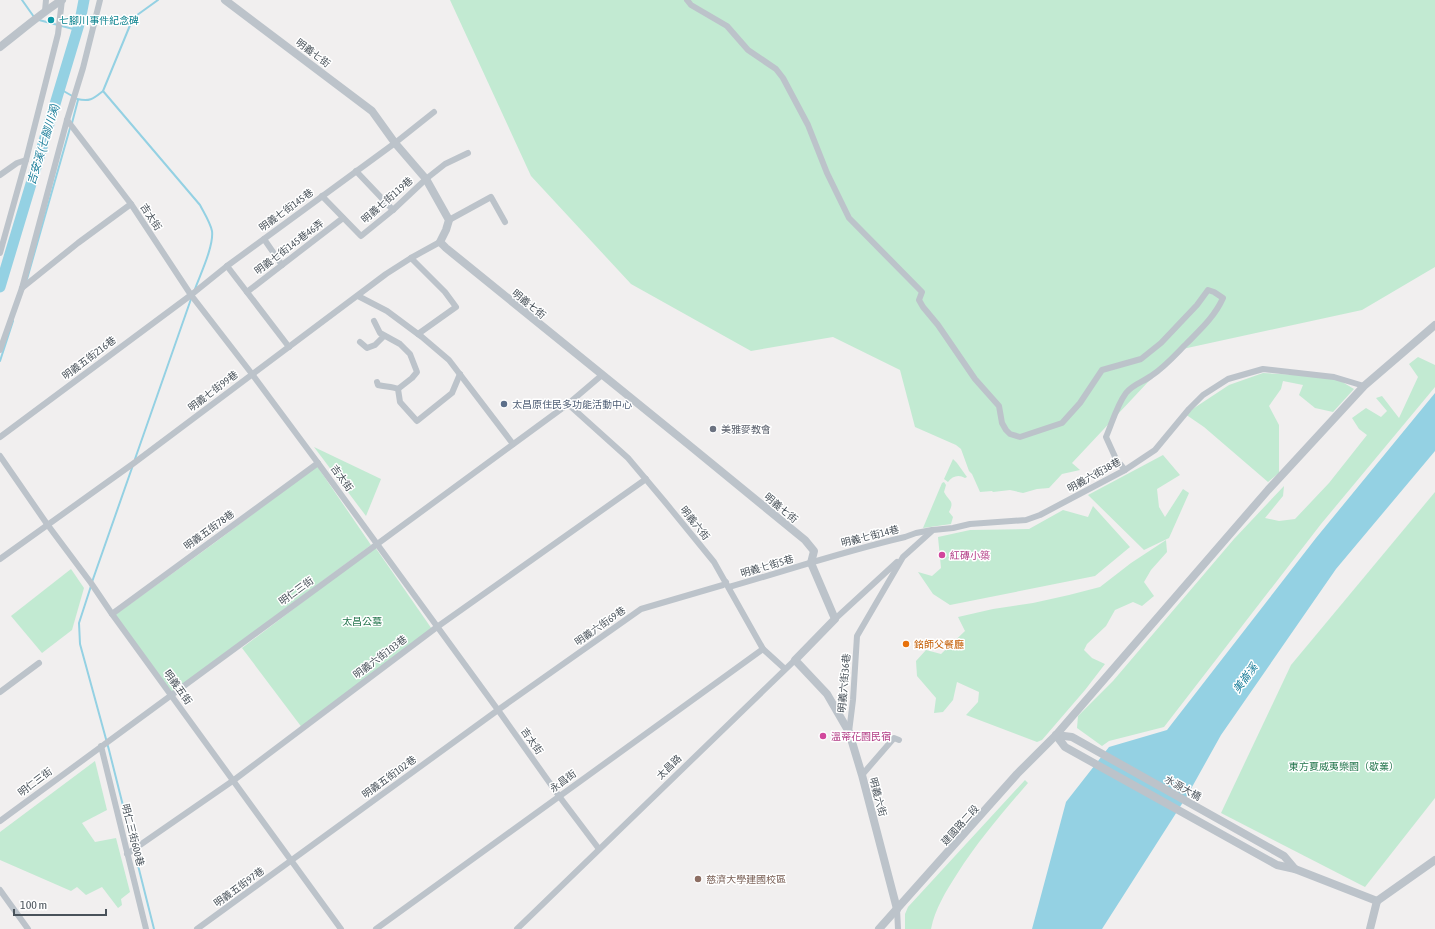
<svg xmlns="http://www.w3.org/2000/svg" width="1435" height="929" font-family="'Asap Condensed','Noto Sans TC',sans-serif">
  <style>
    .green { fill: #c2ead2 }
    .water { fill: #94d1e3 }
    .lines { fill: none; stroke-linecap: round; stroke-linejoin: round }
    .stream { stroke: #94d1e3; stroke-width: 2 }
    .river { stroke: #94d1e3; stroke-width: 11 }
    .minor { stroke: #bcc3ca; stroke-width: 6 }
    .tertiary { stroke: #bcc3ca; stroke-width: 8 }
    .culture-dot { fill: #0f9aa8; stroke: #fff; stroke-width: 1.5 }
    .service-dot { fill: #5c6f8a; stroke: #fff; stroke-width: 1.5 }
    .worship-dot { fill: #6b7280; stroke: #fff; stroke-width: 1.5 }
    .hotel-dot { fill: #d1479c; stroke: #fff; stroke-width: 1.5 }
    .food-dot { fill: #e8710a; stroke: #fff; stroke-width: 1.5 }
    .education-dot { fill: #8d6e63; stroke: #fff; stroke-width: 1.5 }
    .labels { text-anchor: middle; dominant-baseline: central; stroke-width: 3; stroke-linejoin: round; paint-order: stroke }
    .culture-label { font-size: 10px; fill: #0d838f; stroke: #fff; text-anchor: start }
    .street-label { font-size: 10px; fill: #49525a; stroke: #fff }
    .service-label { font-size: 10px; fill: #4e5e75; stroke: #fff; text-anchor: start }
    .worship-label { font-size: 10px; fill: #5b616d; stroke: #fff; text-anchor: start }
    .hotel-label { font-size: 10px; fill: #b23c85; stroke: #fff; text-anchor: start }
    .park-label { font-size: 10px; fill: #21744b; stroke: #fff }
    .food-label { font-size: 10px; fill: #c56008; stroke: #fff; text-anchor: start }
    .education-label { font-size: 10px; fill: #785e54; stroke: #fff; text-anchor: start }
    .water-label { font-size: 11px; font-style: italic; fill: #1b7f9b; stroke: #fff }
  </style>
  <rect width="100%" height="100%" fill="#f1efef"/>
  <!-- green -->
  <g class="green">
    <path d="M450,0H1435V267L1362,310L1178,350L1072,463L1080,470L1062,474L1049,488L1037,489L1023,493L1010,490L993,492L992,491L980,492L972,474L969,471L961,449L956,445L915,427L900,370L833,337L751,351L631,284L531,176Z"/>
    <path d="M1418,357L1435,365V387L1321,524L1164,727L1109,741L1102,746L1077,728L1078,716L1113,681L1234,539L1284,486L1283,496L1265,518L1279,521L1295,519L1329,483L1367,435L1359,429L1352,418L1366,408L1381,417L1387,411L1376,398L1382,396L1399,418L1418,377L1409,364Z"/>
    <path d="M1263,373L1334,377L1354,389L1333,412L1315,408L1299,395L1303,385L1283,381L1281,389L1269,406L1279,425V473L1268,482L1204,427L1185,414L1229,385Z"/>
    <path d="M314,447L381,479L366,516Z"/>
    <path d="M1163,455L1180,475L1157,489L1159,507L1165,517L1183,489L1189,493L1169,538L1144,550L1088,495Z"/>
    <path d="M953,459L957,463L967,477L965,478C959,474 952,476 948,482L944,479Z"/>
    <path d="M317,466L371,545L172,692L115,615L213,544Z"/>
    <path d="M944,482L946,485L944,492C949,502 955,500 949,512L953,517L951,524L923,528L942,483Z"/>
    <path d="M1435,492V798L1365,887L1221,813L1291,665Z"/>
    <path d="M1093,506L1130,547L1095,576L950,605L933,594L918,572L932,576L941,568L938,537L970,530L1029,529L1063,510L1088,517Z"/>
    <path d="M1166,540L1167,552L1151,570L1144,582L1154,596L1142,606L1133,602L1115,610L1106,626L1087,644L1084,650L1092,658L1105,664L1085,690L1042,740L1037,742L966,715L978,702L979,692L957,682L953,700L943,712L934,713L936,698L917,676L916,661L926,650L941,654L965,631L958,617L993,609L1033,603L1069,595L1100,587L1131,563Z"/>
    <path d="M375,547L434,632L303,729L242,648Z"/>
    <path d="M71,569L84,588L72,630L42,653L11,616Z"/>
    <path d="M95,761L107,810L82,823L95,842L116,838L130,892L121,899L122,905L118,908L102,887L86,895L77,887L71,891L0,860V832Z"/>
    <path d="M1025,780L1028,783C1003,812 978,841 957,874C946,891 935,909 931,929H905V914L908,907Z"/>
  </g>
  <!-- water -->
  <path class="water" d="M1435,393V451L1336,569L1221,735L1187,796L1102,929H1032L1066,802L1109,747L1167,730L1316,538Z"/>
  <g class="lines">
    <!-- stream -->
    <g class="stream">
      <path d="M22,0L34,17"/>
      <path d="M39,20L77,30"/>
      <path d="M60,89L74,97"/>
      <path d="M103,91L200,205C204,213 210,222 212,231C214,246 200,275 195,289"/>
      <path d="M77,99C90,102 93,99 103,91L133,18L158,0"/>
      <path d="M72,123L78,100"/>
      <path d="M27,279L70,128"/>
      <path d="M0,361L13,321"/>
      <path d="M135,459L191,299"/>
      <path d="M92,582L133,465"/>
      <path d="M91,586L79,623L80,644L109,750L154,929"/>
    </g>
    <!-- river -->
    <path class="river" d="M0,287L80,21L84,0"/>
    <!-- minor -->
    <g class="minor">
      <path d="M687,0L691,5L727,26L748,50L776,69L783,78L808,125L827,173L849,218L922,292L919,300L923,307L938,325L975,379L999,406L1002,423L1006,430L1010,434L1020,437L1062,423L1080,403L1102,370L1141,359L1161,343L1197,305L1208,290L1214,292L1223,298C1215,316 1201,329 1187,343C1176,354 1165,367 1151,376C1143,382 1133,384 1126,393C1117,405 1112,423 1106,437L1116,459L1125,470"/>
      <path d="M45,11L46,0"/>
      <path d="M67,120L131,204L191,295L252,374L318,463L498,710L559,796L599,849"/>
      <path d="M356,171L393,210"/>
      <path d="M0,175L17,163L26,160"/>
      <path d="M322,196L361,236L393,210L426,179L445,164L468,153"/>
      <path d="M449,220L491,197L505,222"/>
      <path d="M264,239L282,265"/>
      <path d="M0,253L26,160L58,34L62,0"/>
      <path d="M411,258L445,292L456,307L418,334"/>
      <path d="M227,266L289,347"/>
      <path d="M22,288L78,243L131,204"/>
      <path d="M247,292L343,218"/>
      <path d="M358,296L387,311L422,337L449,360L513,444"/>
      <path d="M374,321L380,333L400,344L410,354L417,372L412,378L398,389"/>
      <path d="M360,342L367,348L375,345L384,336"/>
      <path d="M0,350L22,288L67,120L83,68L100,0"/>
      <path d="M377,382L378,385C385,387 392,386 398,389L400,402L417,421L452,393L460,374"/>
      <path d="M568,404L628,458L665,502L714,562L763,649L785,669"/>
      <path d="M0,437L191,295L227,266L395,143L434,112"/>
      <path d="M0,456L47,524L91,583L112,614L341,929"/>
      <path d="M0,559L134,463L386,274L411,258L440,242"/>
      <path d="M729,587C788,570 845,551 905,537L916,533L932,530"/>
      <path d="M112,614L318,463"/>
      <path d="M835,619L897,562"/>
      <path d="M0,692L39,663"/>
      <path d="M849,732L853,700L857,636L903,557L933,530L953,528L970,524L1026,520L1040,515L1125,470L1155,450L1189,409L1203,395L1228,379L1263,369L1334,377L1364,386"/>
      <path d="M101,746L146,929"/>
      <path d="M862,775L894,738L899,740"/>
      <path d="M0,821L568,404L602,375"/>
      <path d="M127,854L234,780L437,627L646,479"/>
      <path d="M0,890L28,929"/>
      <path d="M897,909L898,929"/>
      <path d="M197,929L498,710L641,609L723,585L726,582"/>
      <path d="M376,929L763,649"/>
      <path d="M517,929L795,660"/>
    </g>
    <!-- tertiary -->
    <g class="tertiary">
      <path d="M225,0L372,111L395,143L426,179L449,220L446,230L440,242L446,248L689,445L805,540L814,551L811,563L835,619L795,660L827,694L849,732L862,775L897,909"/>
      <path d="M0,47C21,31 40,14 62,0"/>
      <path d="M1056,735L1065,747L1277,865L1295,869L1377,901"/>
      <path d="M1056,735L1072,737L1284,856L1295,869"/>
      <path d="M1377,901L1435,860"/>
      <path d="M879,929L1017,774L1056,735L1268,490L1364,386L1435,325"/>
      <path d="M1370,929L1377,901"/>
    </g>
  </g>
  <!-- markers -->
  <circle class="culture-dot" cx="51" cy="20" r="4"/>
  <circle class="service-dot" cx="504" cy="404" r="4"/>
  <circle class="worship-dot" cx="713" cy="429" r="4"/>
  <g class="hotel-dot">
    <circle cx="942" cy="555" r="4"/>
    <circle cx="823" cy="736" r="4"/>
  </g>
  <circle class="food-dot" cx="906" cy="644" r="4"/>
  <circle class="education-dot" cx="698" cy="879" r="4"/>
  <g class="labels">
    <!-- culture labels -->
    <g class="culture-label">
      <text x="59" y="20">七腳川事件紀念碑</text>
    </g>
    <!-- street labels -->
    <g class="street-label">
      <text transform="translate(313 53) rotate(37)">明義七街</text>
      <text transform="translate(387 200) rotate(-41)">明義七街119巷</text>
      <text transform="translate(286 210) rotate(-36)">明義七街145巷</text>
      <text transform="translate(151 217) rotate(57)">吉太街</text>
      <text transform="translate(289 247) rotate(-37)">明義七街145巷46弄</text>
      <text transform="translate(529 304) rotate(39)">明義七街</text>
      <text transform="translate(89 358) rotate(-37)">明義五街216巷</text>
      <text transform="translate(213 391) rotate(-37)">明義七街99巷</text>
      <text transform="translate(1094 475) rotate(-29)">明義六街38巷</text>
      <text transform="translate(342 478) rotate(54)">吉太街</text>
      <text transform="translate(781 508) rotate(40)">明義七街</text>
      <text transform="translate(695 523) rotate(51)">明義六街</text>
      <text transform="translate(209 530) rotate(-36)">明義五街78巷</text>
      <text transform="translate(870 536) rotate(-14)">明義七街14巷</text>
      <text transform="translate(767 566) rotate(-16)">明義七街5巷</text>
      <text transform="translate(296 591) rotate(-36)">明仁三街</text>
      <text transform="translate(600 626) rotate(-35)">明義六街69巷</text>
      <text transform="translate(380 657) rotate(-37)">明義六街103巷</text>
      <text transform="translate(844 683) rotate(-85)">明義六街36巷</text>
      <text transform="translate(178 687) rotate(54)">明義五街</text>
      <text transform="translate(532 741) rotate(55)">吉太街</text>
      <text transform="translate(669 767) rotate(-44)">太昌路</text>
      <text transform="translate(389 777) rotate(-36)">明義五街102巷</text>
      <text transform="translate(563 781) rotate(-36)">永昌街</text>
      <text transform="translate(35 782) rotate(-37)">明仁三街</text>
      <text transform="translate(1183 788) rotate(29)">水源大橋</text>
      <text transform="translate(878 797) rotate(75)">明義六街</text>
      <text transform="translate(960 825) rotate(-48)">建國路二段</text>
      <text transform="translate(133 835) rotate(76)">明仁三街600巷</text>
      <text transform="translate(239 887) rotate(-36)">明義五街97巷</text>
    </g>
    <!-- service labels -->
    <g class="service-label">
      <text x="512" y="404">太昌原住民多功能活動中心</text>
    </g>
    <!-- worship labels -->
    <g class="worship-label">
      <text x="721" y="429">美雅麥教會</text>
    </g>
    <!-- hotel labels -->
    <g class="hotel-label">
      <text x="950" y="555">紅磚小築</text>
      <text x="831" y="736">溫蒂花園民宿</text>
    </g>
    <!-- park labels -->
    <g class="park-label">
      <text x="362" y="621">太昌公墓</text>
      <text x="1344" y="766">東方夏威夷樂園（歇業）</text>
    </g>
    <!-- food labels -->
    <g class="food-label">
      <text x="914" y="644">銘師父餐廳</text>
    </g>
    <!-- education labels -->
    <g class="education-label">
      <text x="706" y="879">慈濟大學建國校區</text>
    </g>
    <!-- water labels -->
    <g class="water-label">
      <text transform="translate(43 144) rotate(-73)">吉安溪 (七腳川溪)</text>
      <text transform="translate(1245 678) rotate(-54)">美崙溪</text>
    </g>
  </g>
  <!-- scale -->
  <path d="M14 909v6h92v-6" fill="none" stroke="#49525a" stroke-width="2"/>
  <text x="20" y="909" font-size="12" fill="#49525a" stroke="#ffffff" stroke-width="3" paint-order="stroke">100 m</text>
</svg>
